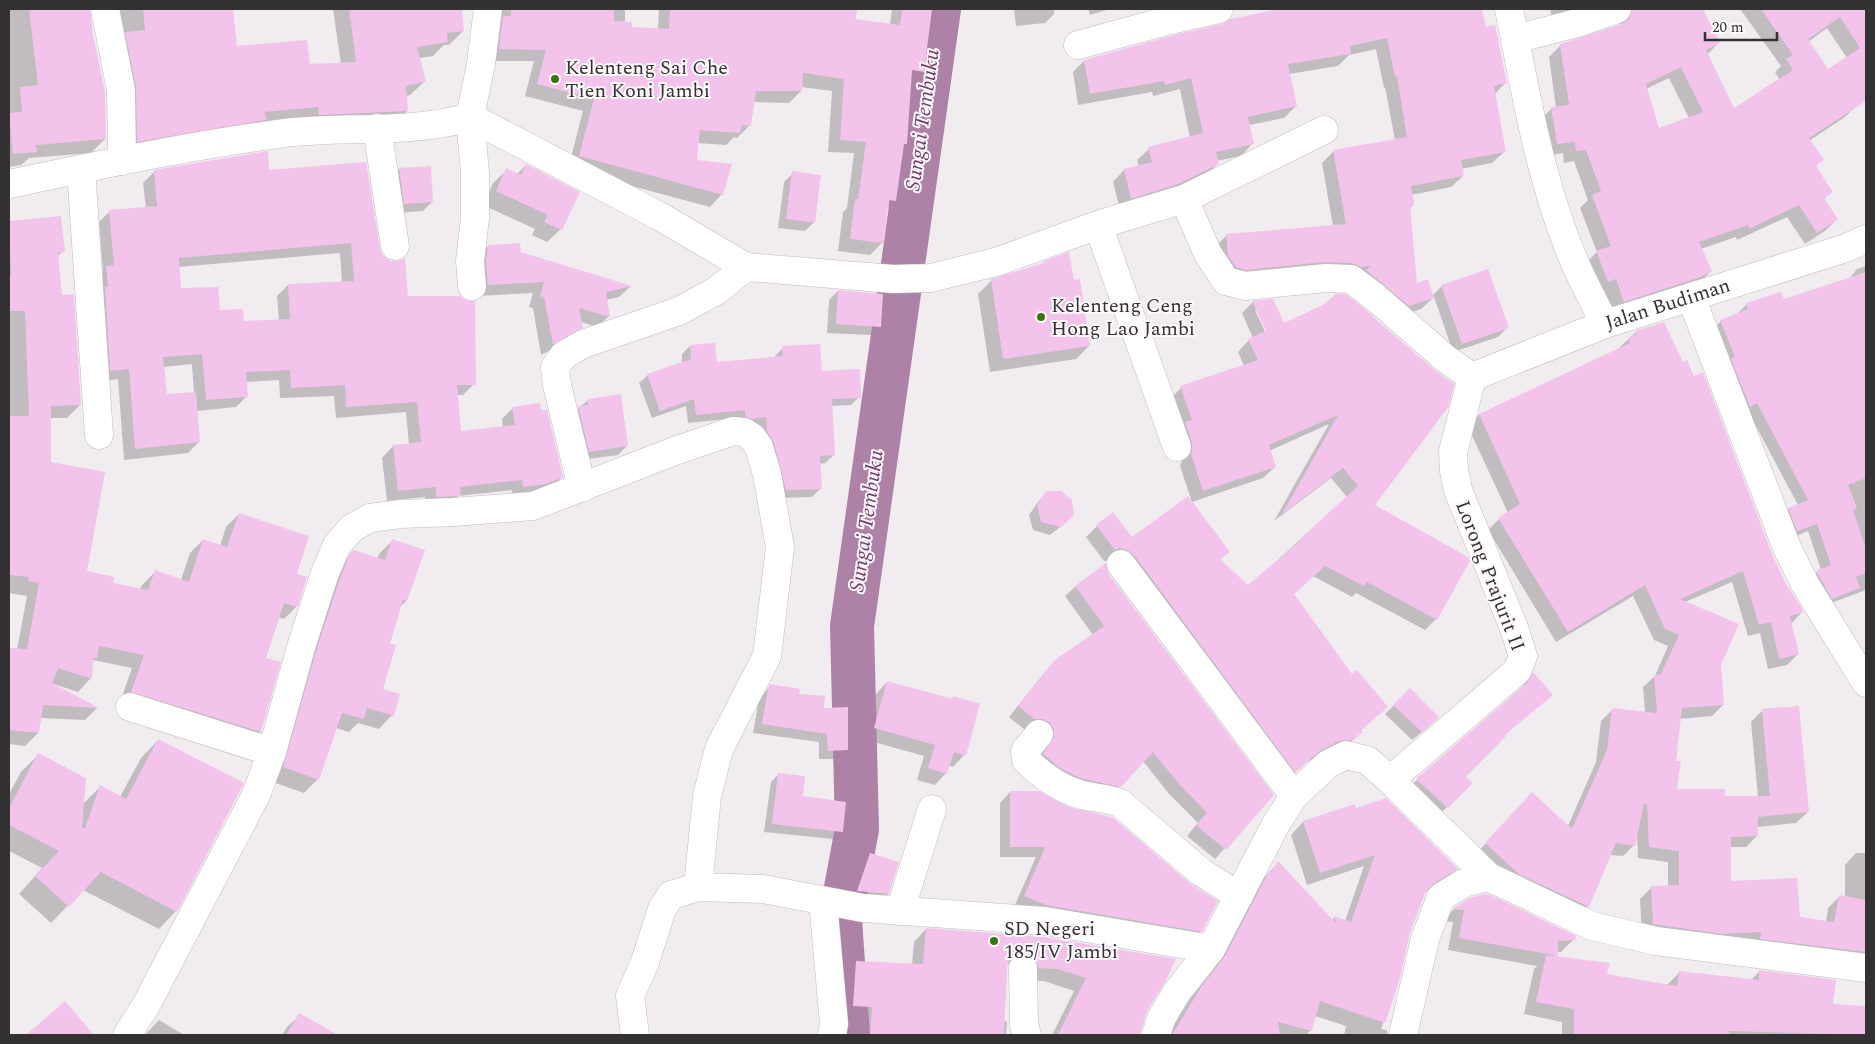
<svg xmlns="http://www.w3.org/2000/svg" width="1875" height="1044" font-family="Spectral,serif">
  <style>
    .shadow { fill: #0003; fill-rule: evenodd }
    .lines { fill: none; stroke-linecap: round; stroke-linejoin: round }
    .river { stroke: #ae81a7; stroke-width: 44 }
    .building { fill: #f3c3ec; fill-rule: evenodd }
    .minor-casing { stroke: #c0bcc0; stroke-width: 29 }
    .minor { stroke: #fff; stroke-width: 28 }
    .poi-dot { fill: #397407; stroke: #fef9fd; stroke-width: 2 }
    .labels { text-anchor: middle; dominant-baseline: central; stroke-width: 4; stroke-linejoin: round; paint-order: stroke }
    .poi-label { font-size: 20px; fill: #333132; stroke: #fef9fd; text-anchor: start }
    .street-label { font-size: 20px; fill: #333132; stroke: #fef9fd }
    .water-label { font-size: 21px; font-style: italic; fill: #743a6d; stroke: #fef9fd }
  </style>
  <rect width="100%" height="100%" fill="#f1ecf0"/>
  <!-- shadow -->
  <g class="shadow">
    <path d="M9,9H89L105,139L91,153L29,158L21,165L9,167Z"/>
    <path d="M118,9H232L236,47L308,66L341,64L333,9H460L463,31L449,45H444L433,56L419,58L425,81L410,95L406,96L407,111L393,125L124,155L112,47L125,35Z"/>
    <path d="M500,9H625V23L631,28L658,29L659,9H857L855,20L890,25L892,9H931L922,72L910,84L906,144L902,148L895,201L887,209L883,242L870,255L838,251L843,212L847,208L854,153L828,152L832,91L801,87V91L789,103L753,102L749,126L737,138L734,137L726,145L697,143L696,161L722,194L710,207L568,169L583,111L525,96L534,61H487Z"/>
    <path d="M1014,9H1054V14L1045,23L1016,26Z"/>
    <path d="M1088,9H1110L1090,15Z"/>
    <path d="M1285,9H1480L1485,28L1505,83L1494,95L1504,152L1492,163L1461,169L1463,176L1451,187L1411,195L1413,205L1409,209L1416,285L1432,296L1442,286L1507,328L1498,337L1453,352L1434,297L1421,309L1397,317L1355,283L1234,281L1215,247L1227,235L1333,226L1322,163L1334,151L1395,140L1385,87L1384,88L1376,49L1349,55L1338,66L1289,74L1296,106L1284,118L1249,125L1252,144L1241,156L1216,161L1217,164L1205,176L1120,210L1113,182L1124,170L1139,167L1137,160L1149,149L1190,138L1180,89L1153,96L1152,92L1078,105L1073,72L1084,61L1223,25L1231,21Z"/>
    <path d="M1550,9H1590L1552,21Z"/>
    <path d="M1615,9H1702L1719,42L1707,55L1733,110L1780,80L1775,72L1781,66L1740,9H1866V96L1845,117L1809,141L1822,160L1815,167L1831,192L1823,200L1837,219L1825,231L1805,244L1787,217L1737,240L1736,237L1701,249L1711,271L1699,283L1612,313L1604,290L1596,293L1585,264L1597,252L1580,208L1588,200L1574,161L1564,163L1563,153L1545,156L1540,120L1552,108H1556L1549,57L1561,45L1621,25L1620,17ZM1827,28L1847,58L1827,71L1808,42ZM1669,78L1689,118L1658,130L1646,89Z"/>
    <path d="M526,165L561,229L547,242L532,235L535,229L483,205L493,183L507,170L517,174Z"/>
    <path d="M399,169L432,202L423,211L396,213L390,178Z"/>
    <path d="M154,172H268L378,249L407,297L474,384L463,395H457L460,432L503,427L502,419L513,408L562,477L551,488L513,498L512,490L458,496L448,506L426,508L425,497L387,501L382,458L393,446L409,445L406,412L336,418L334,396L280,398L279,380L246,382L247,396L236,407L197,411L199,442L188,453L124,460L118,379L100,382L95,279L103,271L99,222L110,211L146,208L143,183ZM340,253L342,282L288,285L277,296L279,321L242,323L219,312L180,289L178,267ZM192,364L194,393L166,396L163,367Z"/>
    <path d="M793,173L814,222L805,231L778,228L784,182Z"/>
    <path d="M60,217L63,251L57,257L60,296L80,405L67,418H49L50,464L85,572L111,584L140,590L142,585L155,572L181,580L190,553L203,540L220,546L226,527L239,514L295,574L297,606L284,619L278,617L265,659L260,732L247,744L119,705L132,668L93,660L92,662L90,679L78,692L51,683L50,684L97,708L85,720L40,718L38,733L25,746L9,744V649L17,650L27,596L9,593V222Z"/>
    <path d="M488,246L520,253L630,287L619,297L606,300L609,316L597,327L581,322L582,327L570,339L541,355L533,308L529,307L533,293L477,296V258Z"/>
    <path d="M1044,262L1073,282L1089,346L1076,359L990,372L978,294L992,280L1042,265Z"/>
    <path d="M1866,266V590L1823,606L1808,581L1817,572L1821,570L1808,531L1789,539L1780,517L1789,509L1798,505L1748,411L1712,330L1721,321L1738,313L1747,304L1783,301L1849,279L1857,269Z"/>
    <path d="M838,291L879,326L870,335L827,333L829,300Z"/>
    <path d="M1253,302L1283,324L1323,306L1373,505L1436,619L1425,630L1356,593L1352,597L1313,576L1293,595L1352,676L1386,707L1360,731L1361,732L1350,743L1308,761L1284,782L1115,560L1104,561L1086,537L1097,526L1132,539L1228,552L1219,560L1248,587L1347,497L1331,478L1274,521L1329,424L1269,451L1275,467L1263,478L1192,502L1180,466L1182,461L1181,454L1170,399L1181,388L1244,366L1238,352L1249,340L1253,338L1242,313ZM1255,310H1258L1270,337L1268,338Z"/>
    <path d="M1636,332L1771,554L1784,583L1802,612L1791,624L1798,654L1787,665L1768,669L1760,633L1748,636L1732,582L1685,602L1720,665L1723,705L1712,716L1679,719L1675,762L1676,790L1724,797H1758L1751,722L1762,711L1808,812L1796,823L1757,827V836L1746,847H1730V883L1798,918L1826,922L1828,908L1839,897L1845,898V865L1856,853H1866V970L1642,935L1640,899L1652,887H1668V862L1638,858L1637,834L1634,845L1623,856L1610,855L1588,906L1576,918L1475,855L1521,805L1568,826L1596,762L1601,721L1612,710L1645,713L1643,687L1655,676L1668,646L1654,640L1633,596L1556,642L1488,530L1499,519L1508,513L1468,427L1479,415L1617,350Z"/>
    <path d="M714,344L715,364L775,358V356L783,348L859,397L851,405L831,406L834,455L825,463L819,464L820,489L812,497L778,498L737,418L688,423L686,406L652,418L639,383L648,375L682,363V354L690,346Z"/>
    <path d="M588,400L627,446L618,455L580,460L570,416Z"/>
    <path d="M1047,492L1064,524L1050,535L1033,530L1029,515L1038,502Z"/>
    <path d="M393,540L406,601L399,608L389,645L382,690L392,715L379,729L358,723L349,732L336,728L318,779L304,793L270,781L340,565L354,551L377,559L379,554Z"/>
    <path d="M1107,574L1272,795L1215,859L1187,836L1198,823L1169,794L1143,761L1110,796L1034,765L1045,748L1032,728L1024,729L1009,717L1045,672L1055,661L1093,635L1065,596L1075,587Z"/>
    <path d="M1533,674L1504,735L1465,777L1471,783L1438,816L1408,788L1520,691L1525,683Z"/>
    <path d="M887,682L951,700L953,698L964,755L953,767L948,765L946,773L935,785L917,780L924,756L863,739L876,694Z"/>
    <path d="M771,685L797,695L822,709L847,750L838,759H819V742L753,733L759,699Z"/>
    <path d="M1410,690L1429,726L1412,740L1385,714Z"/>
    <path d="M158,740L176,911L159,929L83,890L51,923L19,894L42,868L9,851V794L21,772L38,755L83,804L100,787L120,797L141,758Z"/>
    <path d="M779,774L801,797L841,831L833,839L764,832L771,782Z"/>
    <path d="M1010,792L1201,931L1191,942L1014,907L1036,857H1000V803Z"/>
    <path d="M1354,805L1356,810L1456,869L1444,881L1425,892L1409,933L1398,981L1381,1029L1387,1030V1035H1344L1346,1026L1315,1016L1311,1030L1306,1035H1167L1188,1001L1213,970L1257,885L1278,863L1332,920L1334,918L1345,921L1364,866L1307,885L1291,835L1303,822Z"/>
    <path d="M871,854L888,894L880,902L850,899L863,862Z"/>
    <path d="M1471,899L1574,939L1561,952H1557L1554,957L1606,975L1667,985L1680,972L1750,981L1760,971L1832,1006L1866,1007V1035H1562V1022L1524,1014L1534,969L1537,966L1448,950L1453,922L1442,921L1454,909Z"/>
    <path d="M926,929L1043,938L1149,998L1131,1035H1052L1074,991L1044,981L1026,980L1018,967L1009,964L1007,965L1004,1021L1007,1022L1006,1035H859L860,1019L842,1018L844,975L857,962L912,965L914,942Z"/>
    <path d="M65,1003L93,1035H28Z"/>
    <path d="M300,1015L335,1035H282L287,1027Z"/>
    <path d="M159,1020L184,1035H145Z"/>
  </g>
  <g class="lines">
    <!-- river -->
    <path class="river" d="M848,1035L840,920L857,829L852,626L939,9"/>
  </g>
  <!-- building -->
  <g class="building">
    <path d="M29,9H90L93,35L105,92L106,139L36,145L37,152L13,154L9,113L22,112L20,87L38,85Z"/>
    <path d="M143,9H233L237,46L307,40L310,64L356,62L349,9H462L464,31L447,33L448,42L417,47L426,81L406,86L408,111L319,115L318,107L265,112L266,120L137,142L136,87L125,32L145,30Z"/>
    <path d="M511,9H614V21L632,22V27L669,29L670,9H857L855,19L900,25L902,9H932L924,72L912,70L907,144H904L896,201L889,200L884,243L850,239L855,199H858L866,142L840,140L844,79L803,73L802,91H756L751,126L742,125L740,133L700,130L697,160L732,164L723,195L579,156L594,99L537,84L546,50L499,49L503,16H511Z"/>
    <path d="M1279,9H1482L1486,27L1495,25L1507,83L1494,86L1506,152L1461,160L1464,176L1411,186L1414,205L1410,206L1417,283L1428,279L1434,298L1409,306L1366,270L1371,266L1361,267L1352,263L1325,262L1246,270L1236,267L1228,256L1226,234L1346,224L1333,150L1407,137L1397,76L1395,77L1387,38L1350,46L1351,54L1288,64L1297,106L1248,117L1254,144L1216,152L1219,164L1178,184L1131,199L1124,169L1152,162L1148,147L1203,133L1191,78L1165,85L1164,81L1090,94L1084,60L1174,35L1222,24L1230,19Z"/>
    <path d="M1632,9H1703L1720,43L1706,50L1734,108L1793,70L1786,59L1793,55L1761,9H1866V101L1809,138L1824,160L1816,166L1833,192L1824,198L1838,219L1817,233L1799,205L1749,229L1748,225L1699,242L1712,271L1698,278L1624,302L1616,279L1608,282L1596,251L1611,246L1592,195L1601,191L1586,150L1576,151L1575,142L1557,144L1551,107L1569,105L1560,44L1622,24L1629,19ZM1840,17L1860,48L1828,69L1808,39ZM1681,67L1703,112L1659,128L1646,84Z"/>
    <path d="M268,151L269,170L366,162L380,249L383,256L390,261H398L405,258L408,296H460L466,300L475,301L476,385H457L461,431L515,425L512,407L540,403L541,410H547L563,477L546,484L523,487L522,480L460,487L461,496L436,497V487L398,491L393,445L421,442L417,402L346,407L345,385L291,388L290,370L246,372L248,397L206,400L202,354L163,357L167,394L196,392L200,442L135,449L129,369L110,371L105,287H108L106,266L114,265L109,210L157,206L154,170ZM351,243L354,281L288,284L290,319L244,321L243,309L220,310L218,287L181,288L179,258Z"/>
    <path d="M526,164L580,192L562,230L544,222L548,215L496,191L506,168L521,175Z"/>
    <path d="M431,166L433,202L404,204L399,168Z"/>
    <path d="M792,171L821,175L815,223L786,219Z"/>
    <path d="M61,216L65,252L58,253L62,295L74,294L81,405L51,406V462L105,472L87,571L114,577L113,583L148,590L155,570L189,582L203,539L227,547L239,513L309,536L297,574L307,577L298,607L284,603L266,658L281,662L261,732L131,692L144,655L99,646L97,659L93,658L92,679L58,668L52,683L99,708L43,705L39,733L9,730V648L27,649L39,583L28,581L29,577L9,575V416H29L25,311H9V276H11L9,221Z"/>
    <path d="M520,243L521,252L632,286L606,292L610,317L579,308L583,328L553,345L544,297L540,296L544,282L488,285L486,261L488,245Z"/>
    <path d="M1069,252L1074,280L1080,279L1090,346L1003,359L991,279L1044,263V261Z"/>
    <path d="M1488,269L1509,328L1462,344L1441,285Z"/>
    <path d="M1866,272V478L1848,485L1857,508L1853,510L1866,549V573L1856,577L1860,588L1832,599L1816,571L1831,565L1817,524L1797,531L1788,508L1808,500L1757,403L1750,407L1731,359L1735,357L1720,320L1748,309L1746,303L1781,292L1784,299Z"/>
    <path d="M838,290L883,294L881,327L836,324Z"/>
    <path d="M1336,294H1346L1365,309L1375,318H1374L1436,371L1454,384L1449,406L1375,505L1468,557L1470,561L1437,620L1367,582L1364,586L1325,566L1294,594L1352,674L1357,670L1388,707L1361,730L1363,732L1353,740L1339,741L1321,750L1295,772L1134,555L1127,550L1120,548L1115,550L1096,525L1113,512L1132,537L1188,496L1230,552L1220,559L1248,585L1301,540L1300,539L1358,486L1343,468L1282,514L1338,415L1269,445L1276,467L1203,491L1191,454L1192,449V442L1185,422L1192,420L1180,386L1258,360L1248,339L1266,331L1252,301L1273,299L1284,323L1323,305Z"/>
    <path d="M1664,322L1683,362L1687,360L1694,376L1703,372L1772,554L1785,582L1804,612L1790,616L1799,654L1779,659L1771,622L1759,625L1743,571L1680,599L1739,624L1721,665L1724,705L1682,708L1676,761H1681L1677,789H1725V796H1770L1762,709L1799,706L1809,812L1758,817V836L1731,837V881L1797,878L1800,917L1834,922L1839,895L1866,900V952L1760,939L1761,932L1721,934L1653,924L1651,886L1679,885V851L1649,847L1647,804H1644L1635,846L1616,843L1589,907L1520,875L1485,843L1532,792L1572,829L1607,750L1612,708L1657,713L1654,675L1661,674L1679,635L1665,629L1645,585L1568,632L1498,518L1520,504L1479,414L1630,343L1628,338L1637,334L1635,331Z"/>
    <path d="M715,343L717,362L783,356L782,346L820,344L822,371L860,369L861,398L832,399L835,455L820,456L822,489L786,490L774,443L767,431L766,417L752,419L745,416V410L696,415L694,399L660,411L647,374L691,359L690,345Z"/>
    <path d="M621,394L628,446L589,452L578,406L588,405L587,399Z"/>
    <path d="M1046,491H1061L1072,500L1074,515L1061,527L1041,522L1037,505Z"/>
    <path d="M392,539L425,550L407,601L403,600L390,644L396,645L383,689L400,694L394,716L367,708L364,719L342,713L319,780L283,767L317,648L340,578L350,553L354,550L385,560Z"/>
    <path d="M1106,563L1108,573L1274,795L1226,850L1196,825L1207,813L1179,784L1153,752L1121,787L1080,778L1060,768L1043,754L1054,737V729L1049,722L1042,719H1034L1018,706L1055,660L1104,626L1075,586Z"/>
    <path d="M1533,672L1553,695L1505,735L1506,736L1466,777L1473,783L1448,808L1416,779L1527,683Z"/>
    <path d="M887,681L953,699V696L980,704L966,756L954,752L947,774L928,768L935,745L874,728Z"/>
    <path d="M770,684L800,689L799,694L825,696L824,708L848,707V750L828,751L827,734L762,724L768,689Z"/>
    <path d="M1410,688L1439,717L1422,732L1393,705Z"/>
    <path d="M158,739L244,783L177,912L101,872L69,907L35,876L59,851L9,825V808L38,753L86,778L82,828H85L100,785L126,799Z"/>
    <path d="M778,773L805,776L803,796L846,802L843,832L772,824Z"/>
    <path d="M1010,791H1039L1069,807L1112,817L1191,884L1218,901L1202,932L1046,905L1024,896L1045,847H1010Z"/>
    <path d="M1386,798L1458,869L1433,884L1426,891L1410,933L1399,982L1385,1023L1320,1001L1312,1031L1278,1022L1280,1035H1172L1201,987L1225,956L1269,871L1271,872L1278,861L1336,923L1334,916L1351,922L1375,855L1320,873L1303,821L1355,804L1356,808Z"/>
    <path d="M870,853L899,862L889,894L857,891Z"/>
    <path d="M1485,894L1491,895L1576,936L1575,940L1558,941V956L1459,938L1464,910L1453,909L1454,908L1470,898Z"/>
    <path d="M926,928L1043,937L1176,959L1165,982L1147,1011L1140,1035H1058L1086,978L1057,969L1039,968L1036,960L1030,954L1023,952L1015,955L1009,961L1007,968L1004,1035H870L872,1007L853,1006L856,961L923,964Z"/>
    <path d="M1546,955L1610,963L1607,974L1677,986L1679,971L1759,980V970L1836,980L1833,1004L1866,1006V1035L1729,1031V1035H1574V1009L1536,1002Z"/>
    <path d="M65,1001L94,1035H26Z"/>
    <path d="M299,1013L338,1035H286Z"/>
  </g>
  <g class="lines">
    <defs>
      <g id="minor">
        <path d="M105,9L121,90L122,161"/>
        <path d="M1509,9C1526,94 1540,182 1575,263C1584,284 1595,304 1605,324"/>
        <path d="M1515,39L1577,23L1617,9"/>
        <path d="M1078,45L1170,20L1219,9"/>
        <path d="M377,128L395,246"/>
        <path d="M81,169L99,435"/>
        <path d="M9,184C100,165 192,145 285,133C345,126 411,134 470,117L661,217L746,267L893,279L931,278L996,262L1098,225L1184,199L1324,130"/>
        <path d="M1184,199L1208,254L1226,281L1245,286L1326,278L1351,279L1375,297L1446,359L1472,377"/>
        <path d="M1098,225L1177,447"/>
        <path d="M472,286L470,261L475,218V173L470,117L481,64L488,9"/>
        <path d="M1691,297L1787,548L1805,584L1866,683"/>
        <path id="s1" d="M1472,377L1605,324L1846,248L1866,239"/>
        <path d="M582,488L557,385L555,367L564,355L583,344L679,311L716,291L746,267"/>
        <path d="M1121,564L1294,796"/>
        <path d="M130,707L272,752"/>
        <path d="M1039,734L1025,751L1026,760C1041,775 1061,789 1082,795C1095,798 1107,798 1120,803L1201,872L1239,896"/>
        <path d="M1390,780L1517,671L1523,656L1514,628L1458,490L1454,471L1453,452L1472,377"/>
        <path d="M823,901L834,1024L832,1035"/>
        <path d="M900,911L932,809"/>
        <path d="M1023,968L1024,1025L1027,1035"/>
        <path d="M127,1035L145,1007L256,795L272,752L302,644L325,573L337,545L352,528L370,518L401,514L453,512L533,506L672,452L733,431L744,432L752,437L759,447L767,474L780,547L767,656L719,749L707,796L698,887"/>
        <path d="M635,1035L630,996L645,962L662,909L671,895L698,887L763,889L863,908L1045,921L1211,949"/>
        <path d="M1156,1035L1161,1019L1177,992L1211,949L1276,824L1294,796L1328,764L1346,755L1367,760L1390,780L1489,877"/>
        <path d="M1403,1035L1425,939L1441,897L1464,883L1489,877L1592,926L1656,941L1866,968"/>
      </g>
    </defs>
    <!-- minor casing -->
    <use href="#minor" class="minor-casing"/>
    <!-- minor -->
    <use href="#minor" class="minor"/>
  </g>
  <!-- markers -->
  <g class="poi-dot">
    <circle cx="555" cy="79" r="5"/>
    <circle cx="1041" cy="317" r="5"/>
    <circle cx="994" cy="941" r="5"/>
  </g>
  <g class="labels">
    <!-- poi labels -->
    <g class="poi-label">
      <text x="565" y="68">Kelenteng Sai Che<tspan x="565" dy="23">Tien Koni Jambi</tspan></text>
      <text x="1051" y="306">Kelenteng Ceng<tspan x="1051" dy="23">Hong Lao Jambi</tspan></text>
      <text x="1004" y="929">SD Negeri<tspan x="1004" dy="23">185/IV Jambi</tspan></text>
    </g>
    <!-- street labels -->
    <g class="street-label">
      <text stroke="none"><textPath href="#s1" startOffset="209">Jalan Budiman</textPath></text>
      <text transform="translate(1490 576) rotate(69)">Lorong Prajurit II</text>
    </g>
    <!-- water labels -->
    <g class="water-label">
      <text transform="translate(923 120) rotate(-82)">Sungai Tembuku</text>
      <text transform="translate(867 521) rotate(-82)">Sungai Tembuku</text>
    </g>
  </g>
  <!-- border -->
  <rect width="1875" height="1044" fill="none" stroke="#333132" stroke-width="20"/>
  <!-- scale -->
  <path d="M1705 32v8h72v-8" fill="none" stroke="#333132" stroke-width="2.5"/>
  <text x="1712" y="32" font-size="15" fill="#333132" stroke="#fef9fd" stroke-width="4" paint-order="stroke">20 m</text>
</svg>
